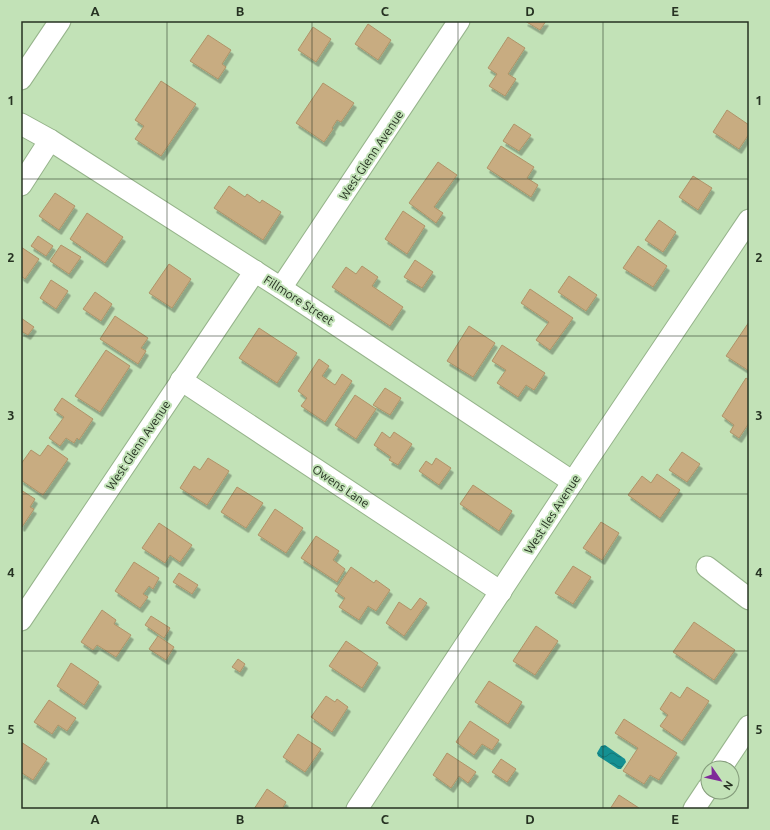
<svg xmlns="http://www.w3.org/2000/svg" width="770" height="830" font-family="Ubuntu,sans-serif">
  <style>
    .water { fill: url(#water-waves) }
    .building { fill: #c8ac81; stroke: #af9368; filter: url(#shadow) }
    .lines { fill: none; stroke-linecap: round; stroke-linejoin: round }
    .minor-casing { stroke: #96b48b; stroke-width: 23 }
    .minor { stroke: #fff; stroke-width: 21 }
    .grid { fill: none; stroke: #263222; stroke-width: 1; stroke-opacity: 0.55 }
    .labels { text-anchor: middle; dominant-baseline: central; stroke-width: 4; stroke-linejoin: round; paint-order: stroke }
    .street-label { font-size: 12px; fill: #263222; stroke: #c2e2b7 }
    .neatline { fill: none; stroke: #263222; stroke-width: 1.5 }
    .grid-label { font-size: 13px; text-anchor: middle; font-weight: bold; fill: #263222 }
  </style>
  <defs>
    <pattern id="water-waves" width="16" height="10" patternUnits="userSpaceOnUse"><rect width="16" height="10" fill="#149092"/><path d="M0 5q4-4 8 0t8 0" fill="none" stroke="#127677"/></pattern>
    <filter id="shadow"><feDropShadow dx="2.5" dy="4.5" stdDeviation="0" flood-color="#0004"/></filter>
  </defs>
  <rect width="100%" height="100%" fill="#c2e2b7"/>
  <!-- water -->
  <path class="water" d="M605,745L625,759L626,762L621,769H618L598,756L597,753L601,746Z"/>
  <!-- building -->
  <g class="building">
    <path d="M525,21H546L540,30Z"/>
    <path d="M368,24L391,40L378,60L355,44Z"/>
    <path d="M313,27L331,39L316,62L298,50Z"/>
    <path d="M208,35L231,50L222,64L226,67L218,79L190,61Z"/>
    <path d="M508,37L525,48L508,74L516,79L505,96L489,86L497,74L488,68Z"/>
    <path d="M161,81L196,104L161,156L135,139L144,126L135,120Z"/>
    <path d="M323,83L354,103L341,122L337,120L332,128L333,129L324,142L296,123Z"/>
    <path d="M727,110L749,125V134L739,149L713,132Z"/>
    <path d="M514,124L531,135L519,151L503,141Z"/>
    <path d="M501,146L534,167L527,178L538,185L531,197L487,168Z"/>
    <path d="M438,162L457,175L434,207L443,213L436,223L409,203Z"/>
    <path d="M693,176L712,188L698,210L679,197Z"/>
    <path d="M229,186L245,197L247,194L260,203L262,200L281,212L263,240L214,208Z"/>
    <path d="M55,193L75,206L59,230L39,216Z"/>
    <path d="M403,211L425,226L407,254L385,239Z"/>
    <path d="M87,213L123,237L105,263L70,239Z"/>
    <path d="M659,220L676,232L663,252L645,240Z"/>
    <path d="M38,236L53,246L46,256L31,246Z"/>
    <path d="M61,245L81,257L69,274L50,261Z"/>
    <path d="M638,246L667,266L653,287L623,268Z"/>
    <path d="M21,247L39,259L25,279L21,276Z"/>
    <path d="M415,260L433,272L422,288L404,277Z"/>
    <path d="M169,264L191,279L172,308L149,293Z"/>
    <path d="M362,266L378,277L372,286L403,307L390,326L332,287L346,267L356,274Z"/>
    <path d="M569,276L597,295L586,311L558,292Z"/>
    <path d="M51,280L68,291L56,309L40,298Z"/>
    <path d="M530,289L573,318L550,350L536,340L549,322L521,303Z"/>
    <path d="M95,292L112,304L101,321L83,309Z"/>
    <path d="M115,316L148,338L141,348L146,351L138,364L100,339Z"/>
    <path d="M21,318L34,327L28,335L21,331Z"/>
    <path d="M749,322V371L726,356Z"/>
    <path d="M469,326L495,343L473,377L447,361Z"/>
    <path d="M259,328L297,353L277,383L239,358Z"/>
    <path d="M502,345L545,373L534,390L526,385L518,397L497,383L506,370L492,361Z"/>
    <path d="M106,350L130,366L100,412L75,396Z"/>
    <path d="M319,359L329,366L322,376L335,385L342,374L352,381L325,422L301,406L307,398L298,391Z"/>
    <path d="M746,378L749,380V423L739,438L730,432L734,425L722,416Z"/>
    <path d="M385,388L401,398L390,415L373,405Z"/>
    <path d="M355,395L376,409L356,439L335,425Z"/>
    <path d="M62,398L93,419L79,440L77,438L74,443L66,438L60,446L49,438L64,417L54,410Z"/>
    <path d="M382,432L390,438L394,432L412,444L398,465L389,460L391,457L374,445Z"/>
    <path d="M48,445L68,459L43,495L21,480V464L31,450L40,456Z"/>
    <path d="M682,452L700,464L687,482L669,470Z"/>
    <path d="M208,458L229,471L207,505L180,488L194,466L200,470Z"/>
    <path d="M436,458L451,468L439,485L419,471L426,461L432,465Z"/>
    <path d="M657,474L680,490L660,518L628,495L642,476L651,483Z"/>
    <path d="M473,485L512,511L499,531L460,504Z"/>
    <path d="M237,487L263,503L246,528L221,512Z"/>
    <path d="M21,490L35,499L30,507L34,509L22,527L21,526Z"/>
    <path d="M275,509L303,528L286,553L258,535Z"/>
    <path d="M601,522L619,533L602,560L583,548Z"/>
    <path d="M159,523L192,545L180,562L170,555L165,563L142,548Z"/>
    <path d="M316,536L339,551L333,560L345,569L337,582L301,558Z"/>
    <path d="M134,562L159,578L153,589L149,586L143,594L148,597L140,608L115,591Z"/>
    <path d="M573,566L591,577L573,604L555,593Z"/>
    <path d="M351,567L374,583L376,580L390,590L376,611L368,606L359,620L339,607L345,598L335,591Z"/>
    <path d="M179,573L198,585L192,594L173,582Z"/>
    <path d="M420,598L427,603L404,636L386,623L399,602L411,610Z"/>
    <path d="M102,610L116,620L114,624L131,635L116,657L97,645L93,650L81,642Z"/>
    <path d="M151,616L170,628L164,638L145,625Z"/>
    <path d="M694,622L735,650L714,680L673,652Z"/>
    <path d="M536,626L558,641L535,675L513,661Z"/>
    <path d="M158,636L174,647L166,660L149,649Z"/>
    <path d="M346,641L378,663L362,688L329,666Z"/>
    <path d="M238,659L245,664L240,672L232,667Z"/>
    <path d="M71,663L99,682L84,705L57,686Z"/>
    <path d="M489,681L522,702L508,724L475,702Z"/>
    <path d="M687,687L709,701L682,741L660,726L668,715L660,709L671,692L680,698Z"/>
    <path d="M326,696L335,702L337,699L348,707L332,732L311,717Z"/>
    <path d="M49,700L76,718L67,731L58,725L52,734L34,722Z"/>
    <path d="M624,719L677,753L659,780L650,775L644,784L623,771L638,748L615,733Z"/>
    <path d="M470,721L499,740L492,750L482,744L474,755L456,742Z"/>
    <path d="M298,734L321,749L305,772L283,757Z"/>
    <path d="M21,742L47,759L33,780L22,773L21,775Z"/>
    <path d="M447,753L476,772L468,783L459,776L451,788L433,775Z"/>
    <path d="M501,759L516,769L507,782L492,772Z"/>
    <path d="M267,789L286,802L282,809H254Z"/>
    <path d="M619,795L639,808V809H610Z"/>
  </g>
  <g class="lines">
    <defs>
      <g id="minor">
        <path d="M21,79L60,21"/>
        <path d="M21,124L50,140L281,288L573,482"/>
        <path d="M21,185L50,140"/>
        <path d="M281,288L459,21"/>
        <path d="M181,380L501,592"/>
        <path d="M707,567L749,599"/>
        <path d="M21,620L255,271"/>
        <path d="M721,768L749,726"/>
        <path d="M357,809L584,465L749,220"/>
        <path d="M694,809L708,788"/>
      </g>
    </defs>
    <!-- minor casing -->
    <use href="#minor" class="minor-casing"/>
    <!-- minor -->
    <use href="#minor" class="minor"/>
  </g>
  <!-- grid -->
  <path class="grid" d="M167,21V809M312,21V809M458,21V809M603,21V809M21,179H749M21,336H749M21,494H749M21,651H749"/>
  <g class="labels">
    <!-- street labels -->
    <g class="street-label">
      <text transform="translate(371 155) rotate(-56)">West Glenn Avenue</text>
      <text transform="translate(299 300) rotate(33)">Fillmore Street</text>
      <text transform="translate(138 445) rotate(-56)">West Glenn Avenue</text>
      <text transform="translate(341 486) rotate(34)">Owens Lane</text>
      <text transform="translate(552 514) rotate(-57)">West Iles Avenue</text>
    </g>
  </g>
  <!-- border -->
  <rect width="770" height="830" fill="none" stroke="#c2e2b7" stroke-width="44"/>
  <!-- north arrow -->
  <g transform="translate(720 780) rotate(124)"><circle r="19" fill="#c2e2b7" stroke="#849c7b"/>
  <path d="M0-3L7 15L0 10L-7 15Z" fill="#7f2a99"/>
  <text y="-6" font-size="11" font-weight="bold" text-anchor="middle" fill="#263222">N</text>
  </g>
  <rect x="22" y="22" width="726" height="786" class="neatline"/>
  <g class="grid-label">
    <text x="95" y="16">A</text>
    <text x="240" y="16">B</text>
    <text x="385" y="16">C</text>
    <text x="530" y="16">D</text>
    <text x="675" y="16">E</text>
    <text x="11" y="105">1</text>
    <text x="759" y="105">1</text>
    <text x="11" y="262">2</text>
    <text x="759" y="262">2</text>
    <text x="11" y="420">3</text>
    <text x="759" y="420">3</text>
    <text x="11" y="577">4</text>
    <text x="759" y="577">4</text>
    <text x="11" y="734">5</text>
    <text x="759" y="734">5</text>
    <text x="95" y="824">A</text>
    <text x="240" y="824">B</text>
    <text x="385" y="824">C</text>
    <text x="530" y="824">D</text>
    <text x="675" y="824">E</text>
  </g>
</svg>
